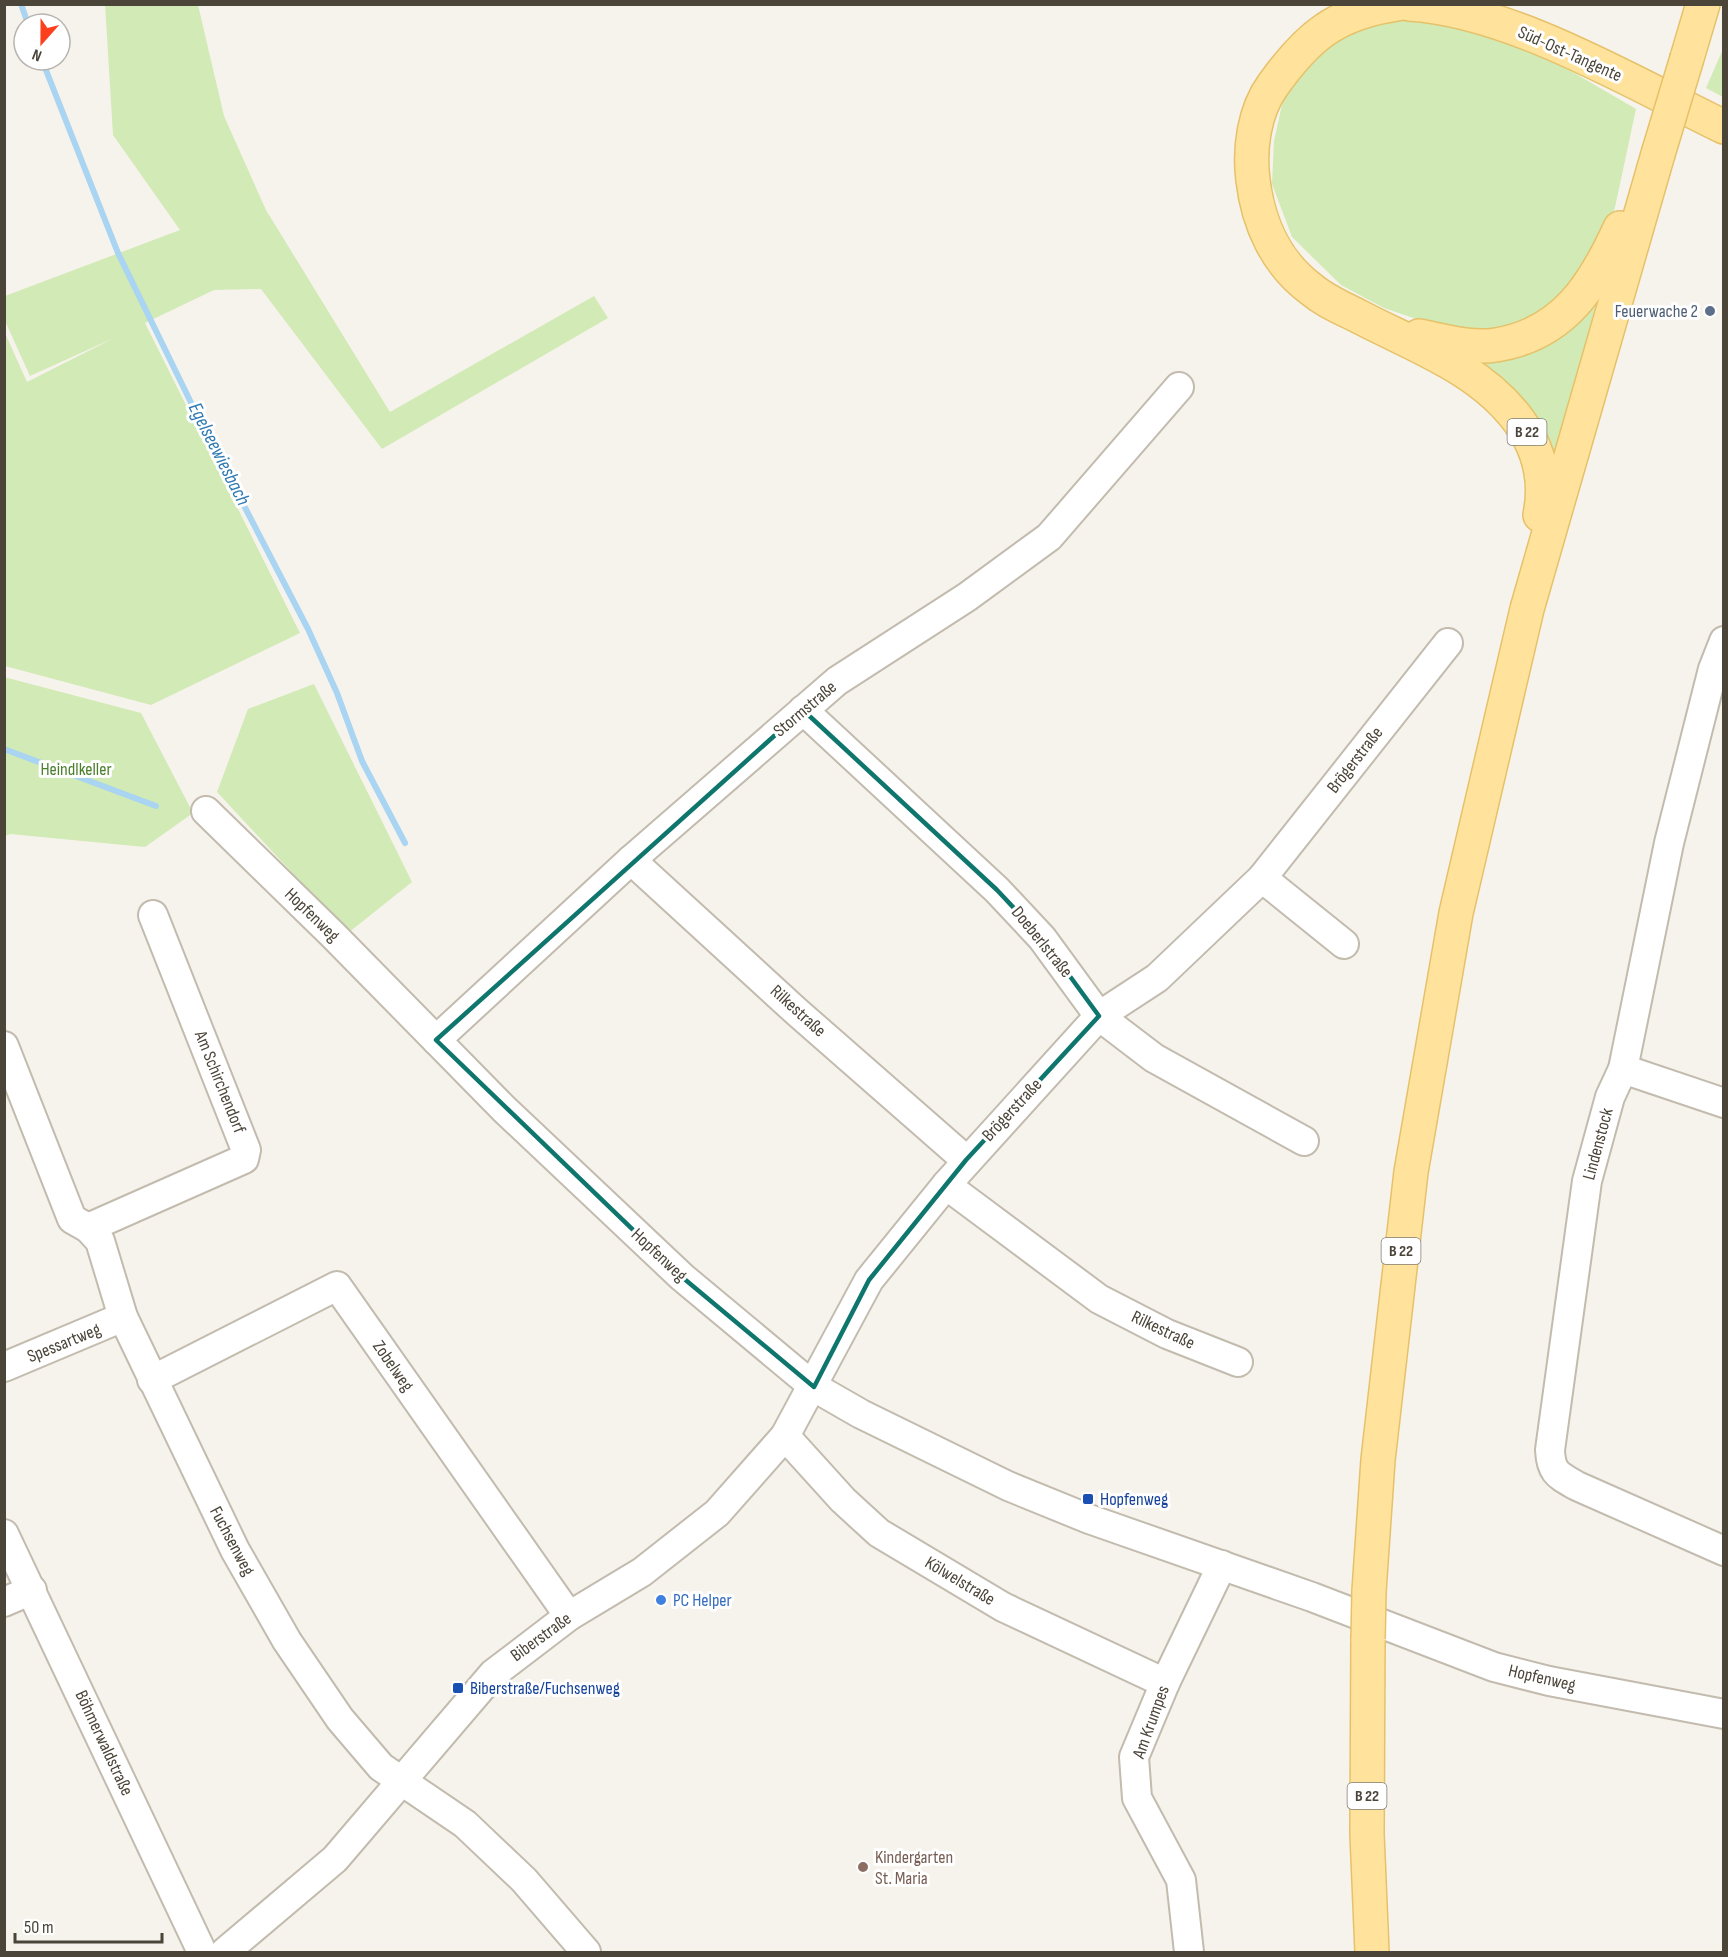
<svg xmlns="http://www.w3.org/2000/svg" width="1728" height="1957" font-family="'Sofia Sans Condensed',sans-serif">
  <style>
    .green { fill: #d2eab5 }
    .lines { fill: none; stroke-linecap: round; stroke-linejoin: round }
    .stream { stroke: #a9d4f2; stroke-width: 6 }
    .minor-casing { stroke: #c2bbae; stroke-width: 32 }
    .major-casing { stroke: #e6c16a; stroke-width: 36 }
    .minor { stroke: #fff; stroke-width: 28 }
    .major { stroke: #ffe39c; stroke-width: 33 }
    .major-bridge-casing { stroke: #e6c16a; stroke-width: 36; stroke-linecap: butt }
    .major-bridge { stroke: #ffe39c; stroke-width: 33 }
    .marked { fill: none; stroke: #0f766e; stroke-width: 4.5; stroke-linejoin: round }
    .service-dot { fill: #5c6f8a; stroke: #fff; stroke-width: 2 }
    .transit-dot { fill: #1a4fb4; stroke: #fff; stroke-width: 2 }
    .shop-dot { fill: #3f7fe0; stroke: #fff; stroke-width: 2 }
    .education-dot { fill: #8d6e63; stroke: #fff; stroke-width: 2 }
    .labels { text-anchor: middle; dominant-baseline: central; stroke-width: 6; stroke-linejoin: round; paint-order: stroke }
    .shield { fill: #fff; stroke: #817c74; stroke-width: 1.5 }
    .shield-label { font-size: 16px; font-weight: bold; fill: #4b4439 }
    .street-label { font-size: 18px; fill: #4b4439; stroke: #fff }
    .service-label { font-size: 18px; fill: #4e5e75; stroke: #fff; text-anchor: end }
    .park-label { font-size: 18px; fill: #4a7f2a; stroke: #fff }
    .transit-label { font-size: 18px; fill: #164399; stroke: #fff; text-anchor: start }
    .shop-label { font-size: 18px; fill: #366cbe; stroke: #fff; text-anchor: start }
    .education-label { font-size: 18px; fill: #785e54; stroke: #fff; text-anchor: start }
    .water-label { font-size: 20px; font-style: italic; fill: #2e7ab2; stroke: #fff }
  </style>
  <rect width="100%" height="100%" fill="#f6f3ec"/>
  <!-- green -->
  <g class="green">
    <path d="M105,4L198,5L224,116L266,210L390,412L594,296L608,318L382,449L261,289L214,290L145,323L300,633L151,705L5,666V333L27,382L114,338L30,376L5,321V296L180,230L113,135Z"/>
    <path d="M1414,15L1516,39L1636,109L1611,226L1595,260L1542,317L1497,331L1457,333L1384,308L1341,285L1292,237L1272,184L1274,141L1283,100L1306,64L1340,34L1376,19Z"/>
    <path d="M1723,49L1724,97H1723L1706,88Z"/>
    <path d="M1609,281L1553,487C1552,474 1553,458 1549,445C1534,399 1493,375 1454,351L1509,350Z"/>
    <path d="M4,677L141,713L193,813L145,847L10,834L5,836Z"/>
    <path d="M314,684L412,882L348,933L217,792L248,709Z"/>
  </g>
  <g class="lines">
    <!-- stream -->
    <g class="stream">
      <path d="M21,4L28,24"/>
      <path d="M42,60L118,253L198,417L308,629L337,693L362,761L405,843"/>
      <path d="M4,749L156,806"/>
    </g>
    <defs>
      <g id="minor">
        <path d="M1724,641L1713,669L1669,843L1623,1069L1610,1097L1587,1181L1550,1450C1551,1473 1558,1475 1577,1486L1724,1551"/>
        <path d="M803,710L997,890L1042,938L1099,1016L1154,1058L1304,1141"/>
        <path d="M206,811L333,935L504,1109L682,1277L814,1387L861,1414L1008,1486L1089,1519L1312,1597L1494,1667L1549,1681L1724,1714"/>
        <path d="M631,860L797,1012L966,1160"/>
        <path d="M1262,878L1344,944"/>
        <path d="M436,1040L631,860L837,681L967,597L1049,537L1179,387"/>
        <path d="M4,1046L72,1219L88,1228L100,1241L123,1317L235,1550L287,1641L340,1719L381,1767L465,1824L524,1880L586,1952"/>
        <path d="M1623,1069L1724,1103"/>
        <path d="M946,1185L1099,1299L1167,1334L1238,1362"/>
        <path d="M88,1228L244,1159L246,1150L153,915"/>
        <path d="M4,1367L123,1317"/>
        <path d="M152,1380L337,1286L569,1616"/>
        <path d="M785,1436L843,1500L879,1533L1003,1607L1165,1683"/>
        <path d="M4,1534L202,1952"/>
        <path d="M4,1602L32,1590"/>
        <path d="M225,1952L335,1859L493,1674L569,1616L642,1572L717,1513L785,1436L869,1280L946,1185L1099,1016L1157,978L1262,878L1448,643"/>
        <path d="M1189,1952L1181,1880L1137,1798L1134,1757L1165,1683L1222,1565"/>
      </g>
      <g id="major">
        <path d="M1397,4C1336,13 1308,36 1273,85C1254,111 1249,149 1253,180C1258,223 1276,263 1311,289C1325,301 1342,308 1358,316C1415,346 1480,368 1519,421C1539,449 1547,481 1540,515"/>
        <path d="M1409,4C1511,10 1631,82 1724,127"/>
        <path d="M1687,58L1703,4"/>
        <path d="M1419,336C1444,341 1471,349 1496,345C1564,334 1594,285 1620,228"/>
        <path d="M1369,1591L1378,1460L1411,1172L1456,913L1527,609L1658,154"/>
        <path d="M1368,1639L1367,1834L1372,1952"/>
      </g>
    </defs>
    <!-- minor casing -->
    <use href="#minor" class="minor-casing"/>
    <!-- major casing -->
    <use href="#major" class="major-casing"/>
    <!-- minor -->
    <use href="#minor" class="minor"/>
    <!-- major -->
    <use href="#major" class="major"/>
    <defs>
      <g id="major-bridge">
        <path d="M1658,154L1687,58"/>
        <path d="M1368,1639L1369,1591"/>
      </g>
    </defs>
    <!-- major-bridge casing -->
    <use href="#major-bridge" class="major-bridge-casing"/>
    <!-- major-bridge -->
    <use href="#major-bridge" class="major-bridge"/>
  </g>
  <!-- marked area -->
  <path class="marked" d="M803,710L997,890L1042,938L1099,1016L966,1160L869,1280L814,1387L682,1277L436,1040Z"/>
  <!-- markers -->
  <circle class="service-dot" cx="1710" cy="311" r="6"/>
  <g class="transit-dot">
    <rect x="1082" y="1493" width="12" height="12" rx="3"/>
    <rect x="452" y="1682" width="12" height="12" rx="3"/>
  </g>
  <circle class="shop-dot" cx="661" cy="1600" r="6"/>
  <circle class="education-dot" cx="863" cy="1867" r="6"/>
  <g class="labels">
    <!-- shield labels -->
    <g class="shield">
      <rect x="1507.5" y="419" width="39" height="26" rx="4.5"/>
      <rect x="1381.5" y="1238" width="39" height="26" rx="4.5"/>
      <rect x="1347.5" y="1783" width="39" height="26" rx="4.5"/>
    </g>
    <g class="shield-label">
      <text x="1527" y="432">B 22</text>
      <text x="1401" y="1251">B 22</text>
      <text x="1367" y="1796">B 22</text>
    </g>
    <!-- street labels -->
    <g class="street-label">
      <text transform="translate(1570 54) rotate(24)">Süd-Ost-Tangente</text>
      <text transform="translate(805 709) rotate(-40)">Stormstraße</text>
      <text transform="translate(1355 760) rotate(-52)">Brögerstraße</text>
      <text transform="translate(312 915) rotate(44)">Hopfenweg</text>
      <text transform="translate(1042 942) rotate(51)">Doeberlstraße</text>
      <text transform="translate(798 1011) rotate(42)">Rilkestraße</text>
      <text transform="translate(220 1082) rotate(68)">Am Schirchendorf</text>
      <text transform="translate(1012 1110) rotate(-47)">Brögerstraße</text>
      <text transform="translate(1598 1144) rotate(-75)">Lindenstock</text>
      <text transform="translate(659 1255) rotate(43)">Hopfenweg</text>
      <text transform="translate(1163 1330) rotate(25)">Rilkestraße</text>
      <text transform="translate(64 1343) rotate(-22)">Spessartweg</text>
      <text transform="translate(393 1366) rotate(55)">Zobelweg</text>
      <text transform="translate(232 1541) rotate(62)">Fuchsenweg</text>
      <text transform="translate(960 1581) rotate(31)">Kölwelstraße</text>
      <text transform="translate(541 1637) rotate(-36)">Biberstraße</text>
      <text transform="translate(1542 1678) rotate(13)">Hopfenweg</text>
      <text transform="translate(1151 1722) rotate(-70)">Am Krumpes</text>
      <text transform="translate(104 1743) rotate(65)">Böhmerwaldstraße</text>
    </g>
    <!-- service labels -->
    <g class="service-label">
      <text x="1698" y="311">Feuerwache 2</text>
    </g>
    <!-- park labels -->
    <g class="park-label">
      <text x="76" y="769">Heindlkeller</text>
    </g>
    <!-- transit labels -->
    <g class="transit-label">
      <text x="1100" y="1499">Hopfenweg</text>
      <text x="470" y="1688">Biberstraße/Fuchsenweg</text>
    </g>
    <!-- shop labels -->
    <g class="shop-label">
      <text x="673" y="1600">PC Helper</text>
    </g>
    <!-- education labels -->
    <g class="education-label">
      <text x="875" y="1857">Kindergarten<tspan x="875" dy="21">St. Maria</tspan></text>
    </g>
    <!-- water labels -->
    <g class="water-label">
      <text transform="translate(219 454) rotate(63)">Egelseewiesbach</text>
    </g>
  </g>
  <!-- border -->
  <rect width="1728" height="1957" fill="none" stroke="#4b4439" stroke-width="12"/>
  <!-- north arrow -->
  <g transform="translate(42 42) rotate(201)"><circle r="28" fill="#ffffff" stroke="#b7b4b0" stroke-width="1.5"/>
  <path d="M0-4.5L10 22L0 15L-10 22Z" fill="#fc3f1d"/>
  <text y="-9" font-size="16" font-weight="bold" text-anchor="middle" fill="#4b4439">N</text>
  </g>
  <!-- scale -->
  <path d="M15 1933v9h147v-9" fill="none" stroke="#4b4439" stroke-width="3"/>
  <text x="24" y="1933" font-size="18" fill="#4b4439" stroke="#ffffff" stroke-width="4.5" paint-order="stroke">50 m</text>
</svg>
